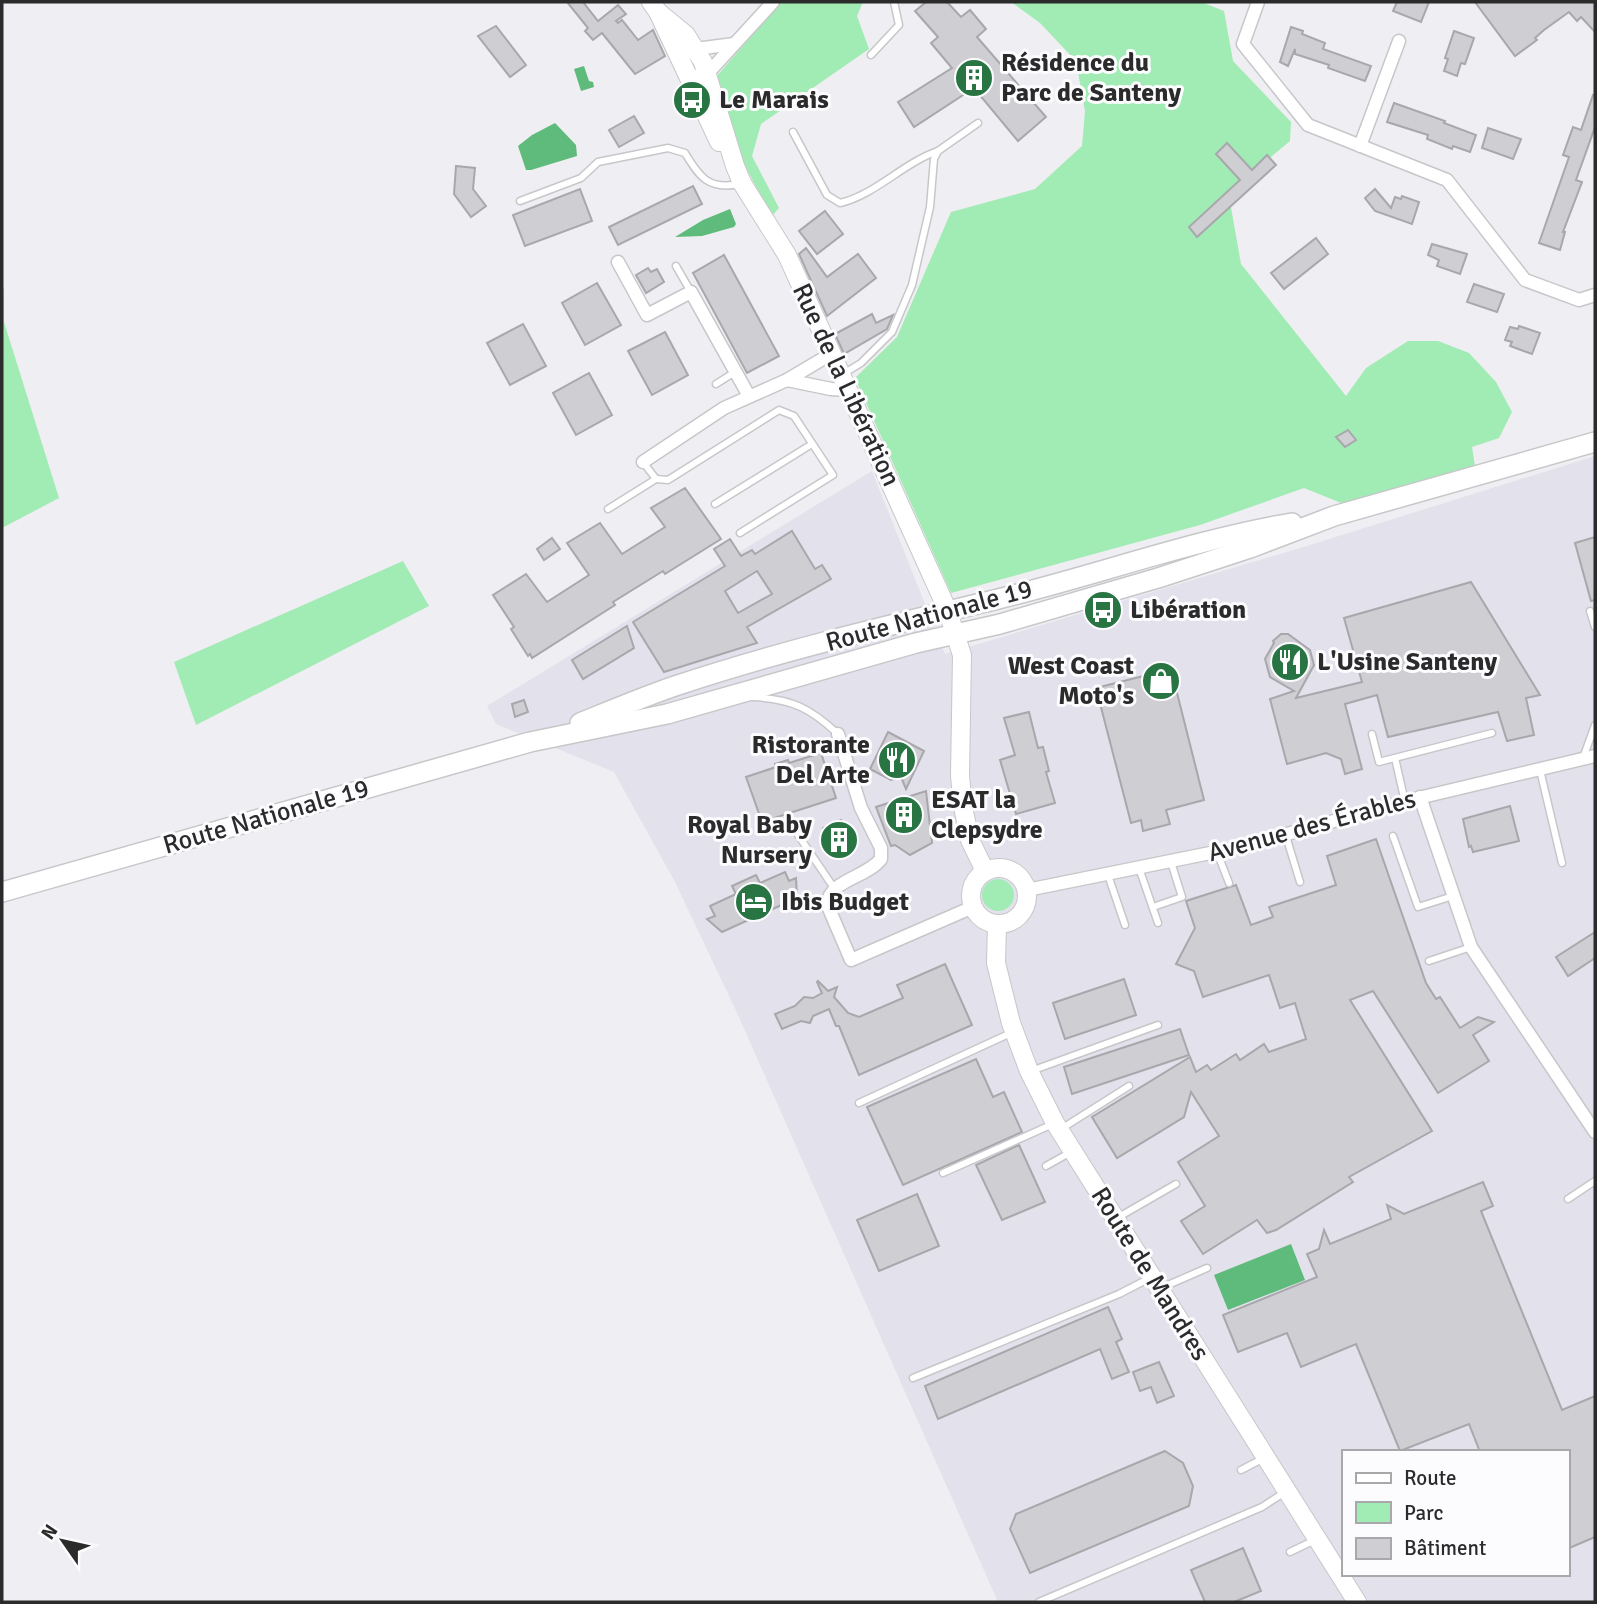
<svg xmlns="http://www.w3.org/2000/svg" width="1597" height="1604" font-family="Signika,sans-serif">
  <style>
    .built { fill: #e3e1ec; fill-rule: evenodd }
    .green { fill: #a1ebb4 }
    .water { fill: #5fbb7b }
    .building { fill: #cfced2; stroke: #a8a7ab; stroke-width: 2; fill-rule: evenodd }
    .lines { fill: none; stroke-linecap: round; stroke-linejoin: round }
    .lane-casing { stroke: #c7c7ca; stroke-width: 9 }
    .street-casing { stroke: #c7c7ca; stroke-width: 15 }
    .secondary-casing { stroke: #c7c7ca; stroke-width: 20 }
    .primary-casing { stroke: #c7c7ca; stroke-width: 22 }
    .lane { stroke: #fff; stroke-width: 6 }
    .street { stroke: #fff; stroke-width: 12 }
    .secondary { stroke: #fff; stroke-width: 18 }
    .primary { stroke: #fff; stroke-width: 19 }
    .labels { text-anchor: middle; dominant-baseline: central; stroke-width: 6; stroke-linejoin: round; paint-order: stroke }
    .poi-label { font-size: 26px; font-weight: bold; fill: #2b2b2c; stroke: #fcfcff; text-anchor: start }
    .street-label { font-size: 26px; fill: #2b2b2c; stroke: #fcfcff }
  </style>
  <rect width="100%" height="100%" fill="#efeef2"/>
  <!-- built -->
  <path class="built" d="M1595,456V1602H998L738,1015L675,882L614,772L496,724L487,706L872,471L945,654L1310,545ZM1343,1452H1567V1574H1343Z"/>
  <!-- green -->
  <g class="green">
    <path d="M781,2H863L857,16L869,49L761,124L752,156L779,208L772,216L738,153L716,77Z"/>
    <path d="M1011,2H1201L1224,11L1233,61L1291,122L1290,141L1252,173L1230,202L1241,264L1346,396L1366,368L1408,341H1438L1469,353L1496,382L1512,412L1499,438L1472,447L1475,467L1351,507L1304,488L1200,525L951,593L855,378L897,337L951,212L1035,189L1082,146L1085,111L1076,61L1040,23Z"/>
    <path d="M2,287L4,289V322L59,498L2,528Z"/>
    <path d="M403,561L429,606L196,725L174,662Z"/>
    <circle cx="998" cy="895" r="16"/>
  </g>
  <!-- water -->
  <g class="water">
    <path d="M584,66L589,81L593,82L594,87L581,91L574,69Z"/>
    <path d="M555,123L576,145L577,156L531,170H526L518,146L532,135Z"/>
    <path d="M730,209L736,224L734,227L702,236L675,237L703,220Z"/>
    <path d="M1291,1244L1305,1280L1228,1310L1214,1275Z"/>
  </g>
  <!-- building -->
  <g class="building">
    <path d="M567,2H583L598,21L618,5L626,14L616,21L618,23L622,20L638,40L653,30L665,56L635,74L602,33L593,40L585,31L588,28Z"/>
    <path d="M926,2H947L961,17L970,10L986,29L977,37L1046,117L1018,141L974,88L914,127L898,102L952,68L931,43L938,37L915,11Z"/>
    <path d="M1397,2H1429L1421,22L1393,11Z"/>
    <path d="M1475,2H1595V32L1581,17L1577,21L1569,12L1544,30L1535,38L1537,40L1515,56Z"/>
    <path d="M496,26L526,65L510,77L478,36Z"/>
    <path d="M1291,27L1303,31L1302,34L1325,43L1323,49L1371,66L1365,81L1328,68L1329,65L1295,54V49L1288,66L1280,62Z"/>
    <path d="M1454,31L1474,38L1465,64L1461,63L1457,76L1444,71L1448,59L1445,58Z"/>
    <path d="M1593,95L1595,96V127L1576,180L1582,182L1563,232H1565L1560,250L1539,243L1569,157L1563,155L1573,127L1581,130Z"/>
    <path d="M1394,103L1445,121L1444,123L1476,135L1470,152L1453,146L1452,149L1427,139L1428,135L1387,122Z"/>
    <path d="M634,116L644,133L619,147L609,130Z"/>
    <path d="M1488,128L1521,139L1513,159L1482,148Z"/>
    <path d="M1227,143L1252,170L1267,155L1276,165L1197,237L1189,227L1240,180L1216,154Z"/>
    <path d="M456,166L475,168L473,189L486,206L471,217L454,194Z"/>
    <path d="M693,186L702,204L618,245L609,227Z"/>
    <path d="M580,189L592,221L525,246L513,215Z"/>
    <path d="M1375,189L1391,208L1395,197L1401,199L1402,196L1419,202L1412,224L1375,211L1365,198Z"/>
    <path d="M825,211L843,234L817,254L799,231Z"/>
    <path d="M1316,238L1328,254L1284,289L1271,273Z"/>
    <path d="M1432,244L1467,254L1460,274L1437,266L1439,260L1428,255Z"/>
    <path d="M806,248L827,277L858,254L876,278L827,316L799,254Z"/>
    <path d="M724,255L779,356L747,373L693,273Z"/>
    <path d="M648,268L651,272L657,269L664,282L646,293L636,275Z"/>
    <path d="M597,283L621,325L585,345L562,303Z"/>
    <path d="M1474,284L1504,294L1497,312L1467,302Z"/>
    <path d="M872,314L876,323L893,315L887,329L844,354L835,334Z"/>
    <path d="M523,324L546,366L510,385L487,343Z"/>
    <path d="M1519,326L1540,333L1532,354L1510,346L1512,342L1505,340L1510,327L1518,329Z"/>
    <path d="M665,332L688,375L652,395L628,351Z"/>
    <path d="M589,373L612,415L576,435L553,393Z"/>
    <path d="M1348,430L1356,440L1345,447L1336,437Z"/>
    <path d="M685,488L721,539L665,574L663,571L613,602L615,605L532,658L530,654L528,656L511,629L514,627L493,595L526,574L547,602L589,575L567,543L600,523L622,554L665,527L651,508Z"/>
    <path d="M792,531L815,569L822,565L831,579L747,627L757,643L664,672L633,622L725,566L714,549L730,539L741,556L752,550L755,554ZM757,571L772,594L738,613L725,591Z"/>
    <path d="M1595,537V600L1591,601L1575,543Z"/>
    <path d="M552,538L560,549L544,560L537,549Z"/>
    <path d="M1471,582L1540,695L1526,698L1534,735L1507,741L1498,712L1388,737L1377,695L1345,704L1362,769L1345,774L1341,759L1326,753L1287,764L1270,699L1294,691L1270,677L1265,659L1274,643L1273,641L1281,634H1288L1310,650L1314,665L1296,698L1362,682L1344,618Z"/>
    <path d="M627,626L634,648L583,679L572,660Z"/>
    <path d="M1171,669L1204,800L1166,810L1170,824L1143,831L1141,820L1131,823L1096,688Z"/>
    <path d="M524,700L528,712L515,717L512,704Z"/>
    <path d="M1029,712L1038,748L1043,747L1049,771L1046,772L1055,803L1016,814L1000,760L1015,755L1004,718Z"/>
    <path d="M888,732L924,751L906,789L901,777L891,780L870,769Z"/>
    <path d="M821,753L836,798L762,822L746,777L776,767L775,764L788,760L789,763Z"/>
    <path d="M926,791L932,843L910,855L895,845L891,846L876,807Z"/>
    <path d="M1510,806L1519,841L1473,852L1471,846L1469,847L1463,819Z"/>
    <path d="M841,820L852,847L834,854L823,828Z"/>
    <path d="M1376,839L1426,983L1436,999L1440,997L1460,1028L1478,1017L1494,1022L1473,1035L1489,1061L1438,1093L1373,991L1350,1000L1432,1131L1349,1177L1353,1182L1276,1230L1267,1233L1257,1220L1203,1254L1181,1221L1205,1206L1178,1162L1219,1136L1191,1092L1184,1117L1117,1158L1092,1117L1190,1057L1196,1072L1207,1065L1211,1070L1236,1054L1240,1060L1264,1044L1269,1052L1306,1039L1295,1003L1280,1008L1269,975L1203,997L1194,971L1176,964L1195,928L1186,901L1236,885L1251,925L1273,917L1269,907L1336,885L1327,856Z"/>
    <path d="M785,872L789,881L796,878L797,898L722,932L707,919L715,916L710,906L736,894L732,886L756,875L760,883Z"/>
    <path d="M1595,932V958L1568,976L1556,957Z"/>
    <path d="M945,964L972,1025L859,1075L839,1026H836L829,1009L813,1016L810,1023L801,1021L782,1029L775,1014L795,1006L804,997L813,998L822,993L817,982L818,981L828,991L837,987L834,997L848,1013L859,1017L903,998L897,985Z"/>
    <path d="M1124,979L1136,1015L1065,1039L1053,1003Z"/>
    <path d="M1180,1029L1189,1055L1072,1094L1064,1067Z"/>
    <path d="M976,1059L993,1097L1004,1092L1022,1132L903,1185L867,1107Z"/>
    <path d="M1019,1145L1045,1202L1002,1220L976,1165Z"/>
    <path d="M1483,1182L1493,1206L1481,1211L1562,1410L1595,1396V1537L1567,1549V1452H1480L1469,1424L1400,1451L1356,1344L1301,1367L1287,1333L1238,1352L1223,1315L1317,1277L1307,1254L1319,1249L1324,1230L1330,1244L1391,1219L1387,1205L1404,1214Z"/>
    <path d="M917,1194L939,1246L879,1271L857,1220Z"/>
    <path d="M1108,1307L1122,1339L1116,1342L1129,1372L1112,1379L1100,1349L938,1419L925,1386Z"/>
    <path d="M1159,1362L1174,1396L1157,1403L1151,1387L1140,1391L1133,1372Z"/>
    <path d="M1165,1451L1183,1463L1193,1486L1189,1506L1030,1573L1010,1529L1016,1514Z"/>
    <path d="M1243,1548L1261,1591L1234,1602H1205L1191,1570Z"/>
  </g>
  <g class="lines">
    <defs>
      <g id="lane">
        <path d="M871,55L899,25L894,2"/>
        <path d="M793,132L827,195L840,203C875,195 903,163 938,151"/>
        <path d="M520,201L581,178L598,162L668,148L685,153C700,178 709,190 739,184"/>
        <path d="M676,266L691,292"/>
        <path d="M843,374L861,363L892,332L912,285L930,207L934,159L938,151L978,123"/>
        <path d="M716,384L735,372"/>
        <path d="M643,462L656,479L668,480L779,410L794,416L833,475L740,533"/>
        <path d="M715,504L812,444"/>
        <path d="M608,509L656,479"/>
        <path d="M1590,611L1595,627"/>
        <path d="M753,697C792,699 810,708 838,734"/>
        <path d="M1372,734L1379,762L1492,733"/>
        <path d="M1395,758L1405,802"/>
        <path d="M1583,758L1595,725"/>
        <path d="M1540,770L1562,863"/>
        <path d="M792,826L834,888"/>
        <path d="M1286,836L1300,882"/>
        <path d="M1393,836L1418,907L1453,896"/>
        <path d="M1217,852L1229,883"/>
        <path d="M1139,868L1158,923"/>
        <path d="M1108,875L1125,925"/>
        <path d="M1153,907L1182,897L1171,862"/>
        <path d="M1429,961L1471,947"/>
        <path d="M1031,1071L1158,1025"/>
        <path d="M859,1103L1013,1032"/>
        <path d="M1061,1129L1129,1086"/>
        <path d="M1046,1166L1071,1152"/>
        <path d="M943,1173L1053,1124"/>
        <path d="M1568,1199L1595,1181"/>
        <path d="M1117,1218L1176,1184"/>
        <path d="M1161,1288L1207,1268"/>
        <path d="M913,1378L1119,1294L1150,1278"/>
        <path d="M1241,1470L1264,1458"/>
        <path d="M1290,1552L1315,1540"/>
        <path d="M1039,1602L1262,1507L1285,1492"/>
      </g>
      <g id="street">
        <path d="M1258,2L1243,44L1308,125L1447,180L1525,280L1579,300L1595,295"/>
        <path d="M691,53L696,49L734,44"/>
        <path d="M700,74L708,73L773,2"/>
        <path d="M1360,146L1399,41"/>
        <path d="M618,262L647,315L691,292L749,396"/>
        <path d="M787,380L831,389L848,390"/>
        <path d="M643,462L724,408L787,380L831,354"/>
        <path d="M838,734L861,808L881,848V859C866,878 831,879 827,904L851,960L973,907"/>
        <path d="M1420,797L1471,947L1595,1132"/>
        <path d="M1027,890L1240,847L1410,800L1595,756"/>
      </g>
      <g id="secondary">
        <path d="M651,2L658,12L719,142"/>
        <path d="M658,12L686,35L703,62L735,166L742,183L787,255L947,609L962,655L960,776L963,807L970,840L985,871"/>
        <circle cx="999" cy="896" r="28"/>
        <path d="M997,924L996,963L1011,1023L1029,1071L1055,1123L1357,1602"/>
      </g>
      <g id="primary">
        <path d="M580,723C612,710 643,697 675,686C780,651 890,625 998,599C1097,575 1192,540 1292,523"/>
        <path d="M2,892L530,742L667,714L916,643L1000,624L1158,578L1250,548L1334,516L1595,442"/>
      </g>
    </defs>
    <!-- lane casing -->
    <use href="#lane" class="lane-casing"/>
    <!-- street casing -->
    <use href="#street" class="street-casing"/>
    <!-- secondary casing -->
    <use href="#secondary" class="secondary-casing"/>
    <!-- primary casing -->
    <use href="#primary" class="primary-casing"/>
    <!-- lane -->
    <use href="#lane" class="lane"/>
    <!-- street -->
    <use href="#street" class="street"/>
    <!-- secondary -->
    <use href="#secondary" class="secondary"/>
    <!-- primary -->
    <use href="#primary" class="primary"/>
  </g>
  <!-- icons -->
  <defs>
    <symbol id="building-disc" viewBox="-11 -11 22 22"><circle r="9.5" fill="#287443" stroke="#fcfcff"/><path d="M-4-6H4V6H1V3H-1V6H-4ZM-2.5-4.3h1.7v1.8h-1.7ZM.8-4.3h1.7v1.8H.8ZM-2.5-1h1.7V.8h-1.7ZM.8-1h1.7V.8H.8Z" fill="#fff"/></symbol>
    <symbol id="bus-disc" viewBox="-11 -11 22 22"><circle r="9.5" fill="#287443" stroke="#fcfcff"/><path d="M-5-6H5V4H4V6H2V4H-2V6H-4V4H-5ZM-3.5-4V0h7V-4ZM-3.5 1.2v1.5H-2V1.2ZM2 1.2v1.5H3.5V1.2Z" fill="#fff"/></symbol>
    <symbol id="restaurant-disc" viewBox="-11 -11 22 22"><circle r="9.5" fill="#287443" stroke="#fcfcff"/><path d="M-5-6h1v4h1v-4h1v4h1v-4h1v5L-1.5 .5V6h-2V.5L-5-1ZM5-6V6H3V1.5H1.5Q1.5-4 5-6Z" fill="#fff"/></symbol>
    <symbol id="shop-disc" viewBox="-11 -11 22 22"><circle r="9.5" fill="#287443" stroke="#fcfcff"/><path d="M-5-2.5h2.3a2.7 3.5 0 0 1 5.4 0H5L5.5 6h-11ZM-1.5-2.5h3a1.5 2.3 0 0 0-3 0Z" fill="#fff"/></symbol>
    <symbol id="hotel-disc" viewBox="-11 -11 22 22"><circle r="9.5" fill="#287443" stroke="#fcfcff"/><path d="M-6-4.5h1.5V1H6V5H4.5V3h-9V5H-6ZM-4 0a1.8 1.8 0 1 1 3.6 0ZM.5 0V-2.5h3Q6-2.5 6 0Z" fill="#fff"/></symbol>
  </defs>
  <g fill-rule="evenodd">
    <use href="#building-disc" x="952" y="56" width="44" height="44"/>
    <use href="#bus-disc" x="670" y="78" width="44" height="44"/>
    <use href="#bus-disc" x="1081" y="588" width="44" height="44"/>
    <use href="#restaurant-disc" x="1268" y="640" width="44" height="44"/>
    <use href="#shop-disc" x="1139" y="659" width="44" height="44"/>
    <use href="#restaurant-disc" x="875" y="738" width="44" height="44"/>
    <use href="#building-disc" x="882" y="793" width="44" height="44"/>
    <use href="#building-disc" x="817" y="818" width="44" height="44"/>
    <use href="#hotel-disc" x="732" y="880" width="44" height="44"/>
  </g>
  <g class="labels">
    <!-- poi labels -->
    <g class="poi-label">
      <text x="1001" y="63">Résidence du<tspan x="1001" dy="30">Parc de Santeny</tspan></text>
      <text x="719" y="100">Le Marais</text>
      <text x="1130" y="610">Libération</text>
      <text x="1317" y="662">L'Usine Santeny</text>
      <text x="1134" y="666" text-anchor="end">West Coast<tspan x="1134" dy="30">Moto's</tspan></text>
      <text x="870" y="745" text-anchor="end">Ristorante<tspan x="870" dy="30">Del Arte</tspan></text>
      <text x="931" y="800">ESAT la<tspan x="931" dy="30">Clepsydre</tspan></text>
      <text x="812" y="825" text-anchor="end">Royal Baby<tspan x="812" dy="30">Nursery</tspan></text>
      <text x="781" y="902">Ibis Budget</text>
    </g>
    <!-- street labels -->
    <g class="street-label">
      <text transform="translate(846 385) rotate(65)">Rue de la Libération</text>
      <text transform="translate(929 616) rotate(-15)">Route Nationale 19</text>
      <text transform="translate(266 817) rotate(-16)">Route Nationale 19</text>
      <text transform="translate(1312 826) rotate(-15)">Avenue des Érables</text>
      <text transform="translate(1150 1274) rotate(58)">Route de Mandres</text>
    </g>
  </g>
  <!-- border -->
  <rect width="1597" height="1604" fill="none" stroke="#2b2b2c" stroke-width="7"/>
  <!-- legend -->
  <rect x="1342" y="1450" width="228" height="126" fill="#fcfcff" stroke="#a8a8ab" stroke-width="2"/>
  <rect x="1356" y="1473" width="35" height="10" fill="#ffffff" stroke="#a8a8ab" stroke-width="2"/>
  <text x="1404" y="1485" font-size="21" fill="#2b2b2c">Route</text>
  <rect x="1356" y="1502" width="35" height="21" fill="#a1ebb4" stroke="#a8a8ab" stroke-width="2"/>
  <text x="1404" y="1520" font-size="21" fill="#2b2b2c">Parc</text>
  <rect x="1356" y="1538" width="35" height="21" fill="#cfced2" stroke="#a8a8ab" stroke-width="2"/>
  <text x="1404" y="1555" font-size="21" fill="#2b2b2c">Bâtiment</text>
  <!-- north arrow -->
  <g transform="translate(63 1541) rotate(304)" stroke="#fcfcff" stroke-width="5" paint-order="stroke">
  <path d="M0-5L12 26L0 18L-12 26Z" fill="#2b2b2c"/>
  <text y="-10" font-size="19" font-weight="bold" text-anchor="middle" fill="#2b2b2c">N</text>
  </g>
</svg>
